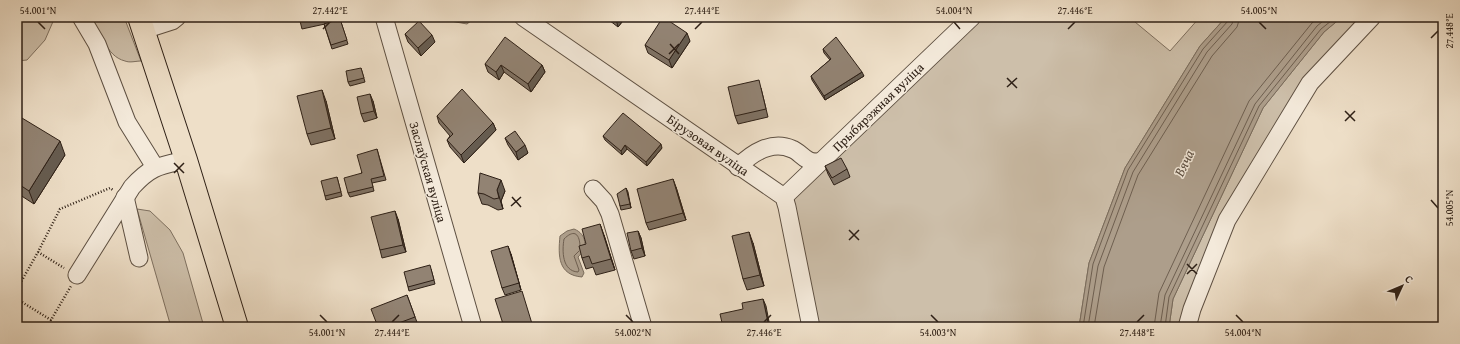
<svg xmlns="http://www.w3.org/2000/svg" width="1460" height="344" font-family="'Gentium Book Plus',serif">
  <style>
    .green { fill: #cdbfaa; stroke: #7e7060 }
    .water { fill: #ad9e8b; stroke: #7a6c5c }
    .lines { fill: none; stroke-linecap: round; stroke-linejoin: round }
    .shore { stroke: #6e5f50; stroke-width: 1 }
    .minor-casing { stroke: #5e5042; stroke-width: 19 }
    .major-casing { stroke: #2e2016; stroke-width: 24 }
    .path { stroke: #2e2016; stroke-width: 2.5; stroke-dasharray: 1 2; stroke-linecap: butt }
    .minor { stroke: #f4eadb; stroke-width: 17 }
    .major { stroke: #eedfc8; stroke-width: 22 }
    .wall { fill: #7e7163; stroke: #2e2016 }
    .shaded-wall { fill: #665c50; stroke: #2e2016 }
    .building { fill: #928373; stroke: #2e2016 }
    .ticks { fill: none; stroke: #2e2016; stroke-width: 1.5 }
    .labels { text-anchor: middle; dominant-baseline: central; stroke-width: 3; stroke-linejoin: round; paint-order: stroke }
    .street-label { font-size: 13px; fill: #2e2016; stroke: #f4eadb }
    .water-label { font-size: 14px; font-style: italic; fill: #5a4c3f; stroke: #f4eadb }
    .neatline { fill: none; stroke: #2e2016; stroke-width: 1.5 }
    .ticks-label { font-size: 10px; text-anchor: middle; fill: #2e2016 }
  </style>
  <rect width="100%" height="100%" fill="#eedfc8"/>
  <filter id="stains"><feTurbulence type="fractalNoise" baseFrequency=".005" numOctaves="4"/><feColorMatrix values="0 0 0 0 .2 0 0 0 0 .09 0 0 0 0 .02 0 0 0 .5 -.17"/></filter>
  <radialGradient id="worn" r=".72"><stop offset=".6" stop-color="#630" stop-opacity="0"/><stop offset="1" stop-color="#630" stop-opacity=".3"/></radialGradient>
  <!-- green -->
  <g class="green">
    <path d="M17,17H55L45,40L27,60L17,61Z"/>
    <path d="M90,17H124L141,61C136,61 130,63 125,61C105,56 102,31 90,17Z"/>
    <path d="M972,17H1129L1170,51L1200,17H1226L1200,46L1125,168L1089,263L1079,327H813L784,197Z"/>
    <path d="M1342,17H1372L1310,83L1227,220L1187,327H1169L1173,299L1263,108L1324,32Z"/>
    <path d="M137,209L150,211L170,230L183,253L204,327H171Z"/>
  </g>
  <!-- water -->
  <g class="water">
    <path d="M437,17H473L472,20L467,24L445,20Z"/>
    <path d="M1226,17H1342L1324,32L1263,108L1173,299L1169,327H1079L1089,263L1125,168L1200,46Z"/>
    <path d="M574,229C587,234 588,248 578,257L584,273L582,277C558,275 558,256 560,236L567,231Z"/>
  </g>
  <g class="lines">
    <!-- shore -->
    <g class="shore">
      <path d="M579,251L574,256L579,270L578,272C562,271 562,251 564,239C573,230 579,232 580,245"/>
      <path d="M1083,327L1093,264L1128,170L1203,49L1228,21L1229,17"/>
      <path d="M1088,327L1098,266L1133,172L1207,52L1232,24L1234,17"/>
      <path d="M1094,327L1104,267L1138,175L1212,56L1237,27L1240,17"/>
      <path d="M1154,327L1159,293L1249,101L1312,23L1319,17"/>
      <path d="M1160,327L1165,295L1255,104L1317,26L1328,17"/>
      <path d="M1165,327L1169,297L1259,106L1321,29L1336,17"/>
    </g>
    <defs>
      <g id="minor">
        <path d="M81,17L97,44L127,122L155,167"/>
        <path d="M384,17L473,327"/>
        <path d="M523,17L784,197L787,207L811,327"/>
        <path d="M144,30L172,21L177,17"/>
        <path d="M738,167C752,153 772,140 792,149C798,151 802,157 808,160C811,162 816,162 820,162"/>
        <path d="M593,189L604,201L610,214L643,327"/>
        <path d="M125,197L139,258"/>
        <path d="M784,197L972,17"/>
        <path d="M77,275L132,187C151,166 159,166 186,160"/>
        <path d="M1187,327L1192,309L1227,220L1310,83L1372,17"/>
      </g>
      <path id="major" d="M139,17L186,160L237,327"/>
    </defs>
    <!-- minor casing -->
    <use href="#minor" class="minor-casing"/>
    <!-- major casing -->
    <use href="#major" class="major-casing"/>
    <!-- path -->
    <g class="path">
      <path d="M38,252L64,268"/>
      <path d="M17,289L38,252L60,209L110,188L113,190"/>
      <path d="M17,299L51,320L71,286"/>
    </g>
    <!-- minor -->
    <use href="#minor" class="minor"/>
    <!-- major -->
    <use href="#major" class="major"/>
  </g>
  <!-- wall -->
  <g class="wall">
    <path d="M299,17H326L328,23L340,19L348,44L332,49L324,24H325L302,29Z"/>
    <path d="M605,17H626L618,27Z"/>
    <path d="M405,34L435,42L421,56L408,42Z"/>
    <path d="M690,41L672,68L648,53L645,45Z"/>
    <path d="M823,49L864,76L825,100L812,80L811,76L830,60L824,53Z"/>
    <path d="M485,64L542,65L545,72L531,92L504,72L499,80L488,72Z"/>
    <path d="M361,68L365,82L350,86L348,82Z"/>
    <path d="M761,88L768,117L738,124L735,116Z"/>
    <path d="M326,101L335,139L311,145L307,134Z"/>
    <path d="M373,101L377,118L364,122L361,114Z"/>
    <path d="M17,115L65,155L34,204L17,193Z"/>
    <path d="M437,116L493,123L496,130L464,163L450,147L447,140L450,136L439,123Z"/>
    <path d="M603,136L662,148L647,166L627,149L622,155L605,140Z"/>
    <path d="M505,138L528,153L518,160L508,145Z"/>
    <path d="M377,149L386,180L372,183L374,191L350,197L348,193Z"/>
    <path d="M825,166L847,169L850,177L834,185L828,174Z"/>
    <path d="M337,177L342,196L326,200L325,196Z"/>
    <path d="M676,187L686,220L649,230L646,223Z"/>
    <path d="M626,188L631,208L621,210L620,206Z"/>
    <path d="M505,191L501,201L503,209L498,210L488,205L482,204L478,193Z"/>
    <path d="M398,219L406,252L382,258L380,250Z"/>
    <path d="M638,231L641,238L645,256L634,259L631,251Z"/>
    <path d="M604,235L615,270L596,275L593,267L586,269L582,258L586,244Z"/>
    <path d="M753,243L764,286L747,290L743,279Z"/>
    <path d="M511,254L521,290L505,295L502,288Z"/>
    <path d="M431,269L435,284L409,291L408,287Z"/>
    <path d="M407,295L418,325L411,327H378Z"/>
  </g>
  <!-- shaded-wall -->
  <g class="shaded-wall">
    <path d="M617,17H626L618,27L616,19Z"/>
    <path d="M687,33L690,41L672,68L669,60Z"/>
    <path d="M432,35L435,42L421,56L418,48Z"/>
    <path d="M501,65L504,72L499,80L496,72Z"/>
    <path d="M542,65L545,72L531,92L528,84Z"/>
    <path d="M862,72L864,76L825,100L824,96Z"/>
    <path d="M322,90L326,101L335,139L331,128Z"/>
    <path d="M370,94L373,101L377,118L374,111Z"/>
    <path d="M493,123L496,130L464,163L461,155Z"/>
    <path d="M60,141L65,155L34,204L29,191Z"/>
    <path d="M661,144L662,148L647,166L646,162Z"/>
    <path d="M525,145L528,153L518,160L516,152Z"/>
    <path d="M625,145L627,149L622,155L621,151Z"/>
    <path d="M673,179L676,187L686,220L683,213Z"/>
    <path d="M501,180L505,191L501,201L503,209L497,190Z"/>
    <path d="M626,188L628,192L631,208Z"/>
    <path d="M395,211L398,219L406,252L403,245Z"/>
    <path d="M600,224L604,235L615,270L611,259Z"/>
    <path d="M638,231L641,238L645,256L642,248Z"/>
    <path d="M749,232L753,243L764,286L760,275Z"/>
    <path d="M508,246L511,254L521,290L519,283Z"/>
    <path d="M763,299L766,306L770,327H769Z"/>
  </g>
  <!-- building -->
  <g class="building">
    <path d="M299,17H318L300,21Z"/>
    <path d="M663,17L687,33L669,60L645,45Z"/>
    <path d="M340,19L347,40L331,45L324,24Z"/>
    <path d="M419,21L432,35L418,48L405,34Z"/>
    <path d="M505,37L542,65L528,84L501,65L496,72L485,64Z"/>
    <path d="M836,37L862,72L824,96L811,76L831,59L823,49Z"/>
    <path d="M361,68L364,78L348,82L346,71Z"/>
    <path d="M759,80L766,109L735,116L728,87Z"/>
    <path d="M462,89L493,123L461,155L447,140L453,134L437,116Z"/>
    <path d="M322,90L331,128L307,134L297,96Z"/>
    <path d="M370,94L374,111L361,114L357,97Z"/>
    <path d="M623,113L661,144L646,162L625,145L621,151L603,136Z"/>
    <path d="M17,115L60,141L29,191L17,183Z"/>
    <path d="M515,131L525,145L516,152L505,138Z"/>
    <path d="M377,149L384,176L371,179L373,187L348,193L344,178L362,173L357,155Z"/>
    <path d="M841,158L847,169L832,178L825,166Z"/>
    <path d="M480,173L501,180L497,190L499,198L494,199L484,194L478,193Z"/>
    <path d="M337,177L341,192L325,196L321,181Z"/>
    <path d="M673,179L683,213L646,223L637,189Z"/>
    <path d="M626,188L630,204L620,206L617,194Z"/>
    <path d="M395,211L403,245L380,250L371,217Z"/>
    <path d="M600,224L611,259L592,264L589,256L582,258L579,246L586,244L582,229Z"/>
    <path d="M638,231L642,248L631,251L627,233Z"/>
    <path d="M749,232L760,275L743,279L732,236Z"/>
    <path d="M508,246L519,283L502,288L491,251Z"/>
    <path d="M430,265L434,280L408,287L404,272Z"/>
    <path d="M522,291L533,327H504L495,299Z"/>
    <path d="M407,295L415,317L388,327H378L371,309Z"/>
    <path d="M763,299L769,327H723L720,314L743,309L742,303Z"/>
  </g>
  <!-- ticks -->
  <path class="ticks" d="M38,22L45,29M954,22L960,29M1259,22L1266,29M323,29L330,22M695,29L702,22M1068,29L1075,22M1431,38L1438,31M670,44L679,54M669,54L679,44M1007,78L1017,88M1007,87L1017,78M1345,111L1355,121M1345,121L1355,111M174,163L184,173M174,173L184,163M512,197L521,207M1431,200L1438,208M511,206L521,197M849,230L859,240M849,240L859,230M1187,264L1197,274M1187,274L1197,264M320,315L327,322M626,315L633,322M931,315L938,322M1236,315L1243,322M392,322L399,315M764,322L771,315M1137,322L1144,315"/>
  <g class="labels">
    <!-- street labels -->
    <g class="street-label">
      <text transform="translate(878 107) rotate(-44)">Прыбярэжная вуліца</text>
      <text transform="translate(708 145) rotate(35)">Бірузовая вуліца</text>
      <text transform="translate(428 172) rotate(74)">Заслаўская вуліца</text>
    </g>
    <!-- water labels -->
    <g class="water-label">
      <text transform="translate(1184 163) rotate(-64)">Вяча</text>
    </g>
  </g>
  <!-- margin -->
  <rect width="1460" height="344" fill="none" stroke="#eedfc8" stroke-width="44"/>
  <!-- north arrow -->
  <g transform="translate(1402 286) rotate(46)" stroke="#f4eadb" stroke-width="3" paint-order="stroke">
  <path d="M0-3L7 15L0 10L-7 15Z" fill="#2e2016"/>
  <text y="-6" font-size="11" font-weight="bold" text-anchor="middle" fill="#2e2016">С</text>
  </g>
  <rect x="22" y="22" width="1416" height="300" class="neatline"/>
  <g class="ticks-label">
    <text x="38" y="14">54.001°N</text>
    <text x="330" y="14">27.442°E</text>
    <text x="702" y="14">27.444°E</text>
    <text x="954" y="14">54.004°N</text>
    <text x="1075" y="14">27.446°E</text>
    <text x="1259" y="14">54.005°N</text>
    <text transform="translate(1449 31) rotate(-90)" y="4">27.448°E</text>
    <text transform="translate(1449 208) rotate(-90)" y="4">54.005°N</text>
    <text x="327" y="336">54.001°N</text>
    <text x="392" y="336">27.444°E</text>
    <text x="633" y="336">54.002°N</text>
    <text x="764" y="336">27.446°E</text>
    <text x="938" y="336">54.003°N</text>
    <text x="1137" y="336">27.448°E</text>
    <text x="1243" y="336">54.004°N</text>
  </g>
  <rect width="100%" height="100%" filter="url(#stains)"/>
  <rect width="100%" height="100%" fill="url(#worn)"/>
</svg>
